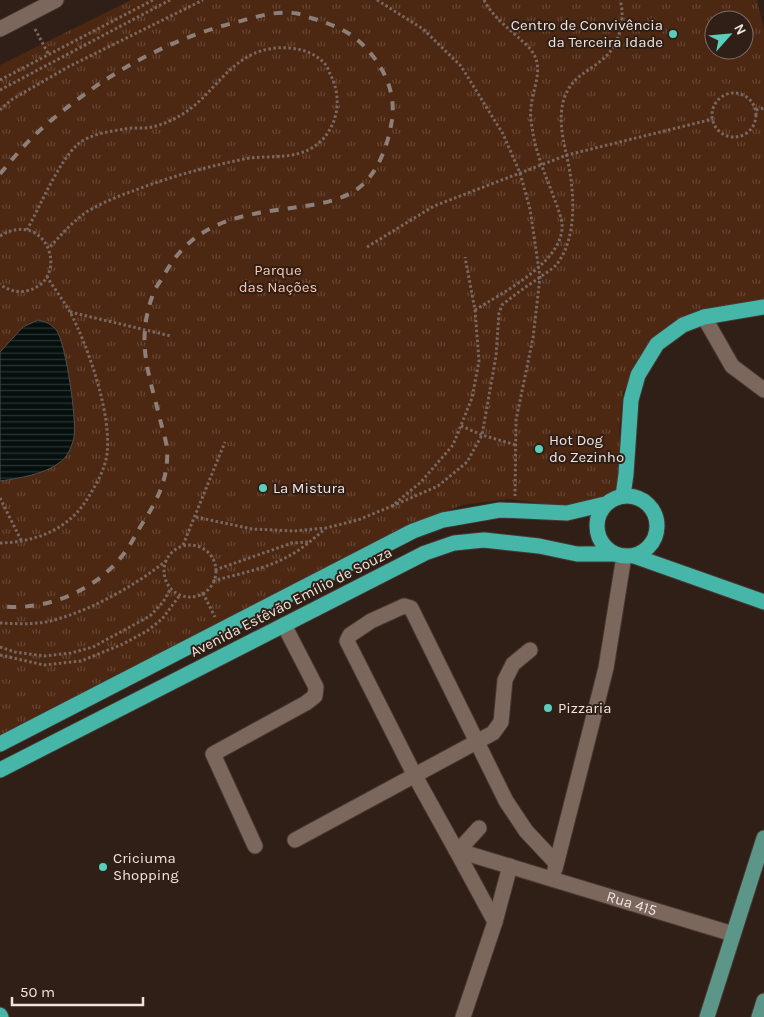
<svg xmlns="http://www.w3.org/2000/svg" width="764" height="1017" font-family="Karla,sans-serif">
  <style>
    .park { fill: url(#park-tufts); fill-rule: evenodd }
    .water { fill: url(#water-rules); stroke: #4c504c }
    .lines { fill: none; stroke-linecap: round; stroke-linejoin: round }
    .minor-casing { stroke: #483833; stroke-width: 17 }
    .major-casing { stroke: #483833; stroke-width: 17 }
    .highway-casing { stroke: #483833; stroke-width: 17 }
    .path { stroke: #786861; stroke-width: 3; stroke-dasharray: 2.5 2.5; stroke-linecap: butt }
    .minor { stroke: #7c675d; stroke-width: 15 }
    .major { stroke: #5b9689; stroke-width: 15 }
    .highway { stroke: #45b6a7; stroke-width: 15 }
    .rail { stroke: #8d7f77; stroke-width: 4; stroke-dasharray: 9 9; stroke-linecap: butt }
    .poi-dot { fill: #5acebd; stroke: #301f16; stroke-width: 2 }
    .labels { text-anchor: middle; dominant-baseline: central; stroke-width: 4; stroke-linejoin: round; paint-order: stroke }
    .poi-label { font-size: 15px; fill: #f0e4de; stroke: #301f16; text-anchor: start }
    .park-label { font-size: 15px; fill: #fdc7ab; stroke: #301f16 }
    .street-label { font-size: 15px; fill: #f0e4de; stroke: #301f16 }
  </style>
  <defs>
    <pattern id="park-tufts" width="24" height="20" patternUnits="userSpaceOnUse" patternTransform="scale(1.25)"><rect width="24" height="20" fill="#4c2712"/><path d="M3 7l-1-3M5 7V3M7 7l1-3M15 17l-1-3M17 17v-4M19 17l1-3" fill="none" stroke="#664634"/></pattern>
    <pattern id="water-rules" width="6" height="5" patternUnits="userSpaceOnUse" patternTransform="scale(1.25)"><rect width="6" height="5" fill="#05100e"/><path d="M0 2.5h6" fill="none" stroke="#2a3331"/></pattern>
  </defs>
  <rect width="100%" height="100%" fill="#301f16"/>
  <!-- park -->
  <path class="park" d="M131,0H757L764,30V299L705,309L679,320L639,360L623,393L619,432L623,468L618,488L606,502L568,507L509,499L462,505L397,530L0,741V65ZM714,20H744V50H714Z"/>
  <!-- water -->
  <path class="water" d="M38,320C47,322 51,324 57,331C66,345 77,420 74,437C73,443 70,450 67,455C54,473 21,478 0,481V352L23,327Z"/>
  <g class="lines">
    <defs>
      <g id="minor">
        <path d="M0,29L56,0"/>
        <path d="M704,317L732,366L764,390"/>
        <path d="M295,840L493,733L501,722L505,680L513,664L530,650"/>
        <path d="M255,846L213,754L306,703L315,696L316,687L284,625"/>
        <path d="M456,850L495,922L463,1017"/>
        <path d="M458,851L479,828"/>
        <path id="s1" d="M556,863L526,831L506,801L411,608L404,606L371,621L350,635L347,641L415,776L456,850L733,934"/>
        <path d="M555,869L606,668L624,556"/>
        <path d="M495,922L510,866"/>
      </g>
      <g id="major">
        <path d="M707,1017L764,838"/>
        <path d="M759,1017L764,1001"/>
      </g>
      <g id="highway">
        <circle cx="627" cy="526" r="30"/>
        <path d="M623,496L626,474L631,400L638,375L657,344L683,325L704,317L764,307"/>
        <path d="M634,556L764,602"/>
        <path d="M0,744L413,531L443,520L500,510L567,513L605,504"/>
        <path d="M0,770L425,553L454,543L484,540L539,546L577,554H615"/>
        <path d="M0,1015L1,1017"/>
      </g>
    </defs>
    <!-- minor casing -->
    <use href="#minor" class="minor-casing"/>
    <!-- major casing -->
    <use href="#major" class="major-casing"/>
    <!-- highway casing -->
    <use href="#highway" class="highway-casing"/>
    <!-- path -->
    <g class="path">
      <path d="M377,0L423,29L461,66L503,134L520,173L530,209L540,277L533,338L516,420L515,496"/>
      <path d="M35,29L49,55"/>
      <path d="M0,80L153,0"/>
      <path d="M0,90L170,0"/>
      <circle cx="734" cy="115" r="22"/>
      <path d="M0,110L11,100L68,67L203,0"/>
      <path d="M756,110L764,108"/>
      <path d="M27,230C40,206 59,161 78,144C90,134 111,131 125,129C134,127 144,129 152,127C161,125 173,120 181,115C209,99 223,68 253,54C274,44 309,45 325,64C327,66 329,71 330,74C342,96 339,123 321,141C299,162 270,154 244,159C206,167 169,177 133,191C118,196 102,203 88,211C73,221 61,235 49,248"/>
      <path d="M0,236C47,207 73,281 26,291C17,293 7,290 0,284"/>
      <path d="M367,247L434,206L567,155L713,119"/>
      <path d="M475,310C502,293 572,258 561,218C552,188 536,159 532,127C531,122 530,114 531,108C532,90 544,70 533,53C530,47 524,43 520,39C507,27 492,16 484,0"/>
      <path d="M70,312L171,336"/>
      <path d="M461,426L482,435L516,445"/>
      <path d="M0,498L21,540"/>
      <path d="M392,506L438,486L467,462L482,435L496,356L499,313L502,305C513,296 524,288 536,280C542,275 552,270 557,264C579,235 574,186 566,153C562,134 558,115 565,96C574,75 587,73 603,59C619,46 626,20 620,0"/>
      <path d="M196,517L252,529L294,531L326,528L358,520L392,506L421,482L453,445L472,398L479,361L475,310L465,257"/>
      <path d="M0,543C37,542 70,529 89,496C97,483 105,469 107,454C112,415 88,346 70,312C63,300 54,288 47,277"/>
      <path d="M183,545L225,442"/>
      <circle cx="190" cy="571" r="26"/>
      <path d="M215,570L292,543L309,542"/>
      <path d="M213,581C238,574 265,569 287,557C301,550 313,539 325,529"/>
      <path d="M203,593L215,617"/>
      <path d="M0,623C20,624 42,625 61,618C97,607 137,584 166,561"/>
      <path d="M0,647L15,652L44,656L71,653L93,647L150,616L163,602L171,588"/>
      <path d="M0,655L44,665L81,661L123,644L147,631L162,619L180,595"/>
    </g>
    <!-- minor -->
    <use href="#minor" class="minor"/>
    <!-- major -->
    <use href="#major" class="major"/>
    <!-- highway -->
    <use href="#highway" class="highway"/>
    <!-- rail -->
    <path class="rail" d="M0,174C14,157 29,139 47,124C104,75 165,40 237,22C255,17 274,11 293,13C298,13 305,16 311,18C331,24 349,30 365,47C384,67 396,92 392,120C388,145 378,175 356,190C334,204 309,205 284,209C232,216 191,226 164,275C160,282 154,289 152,297C136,343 149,374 160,419C162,428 166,439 167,449C169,478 157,501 142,524C135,535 130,547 122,556C95,591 44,612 0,606"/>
  </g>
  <!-- markers -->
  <g class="poi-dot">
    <circle cx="673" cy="34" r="5"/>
    <circle cx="539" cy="449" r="5"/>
    <circle cx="263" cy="488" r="5"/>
    <circle cx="548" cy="708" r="5"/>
    <circle cx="103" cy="867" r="5"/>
  </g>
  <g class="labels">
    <!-- poi labels -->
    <g class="poi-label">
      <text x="663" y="25" text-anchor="end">Centro de Convivência<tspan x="663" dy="17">da Terceira Idade</tspan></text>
      <text x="549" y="440">Hot Dog<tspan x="549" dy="17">do Zezinho</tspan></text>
      <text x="273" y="488">La Mistura</text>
      <text x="558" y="708">Pizzaria</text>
      <text x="113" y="858">Criciuma<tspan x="113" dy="17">Shopping</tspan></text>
    </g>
    <!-- park labels -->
    <g class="park-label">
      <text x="278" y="270">Parque<tspan x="278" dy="17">das Nações</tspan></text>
    </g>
    <!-- street labels -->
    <g class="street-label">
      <text transform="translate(291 602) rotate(-27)">Avenida Estêvão Emílio de Souza</text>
      <text stroke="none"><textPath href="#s1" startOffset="790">Rua 415</textPath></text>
    </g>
  </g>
  <!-- north arrow -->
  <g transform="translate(729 35) rotate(63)"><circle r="24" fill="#301f16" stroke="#7d6e66"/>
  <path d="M0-4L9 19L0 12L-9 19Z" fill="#5acebd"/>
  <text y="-8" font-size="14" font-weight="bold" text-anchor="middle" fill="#f0e4de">N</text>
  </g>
  <!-- scale -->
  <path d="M12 997v8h131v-8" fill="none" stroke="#f0e4de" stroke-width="2.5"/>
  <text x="20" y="997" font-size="15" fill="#f0e4de" stroke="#301f16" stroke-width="4" paint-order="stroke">50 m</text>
</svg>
